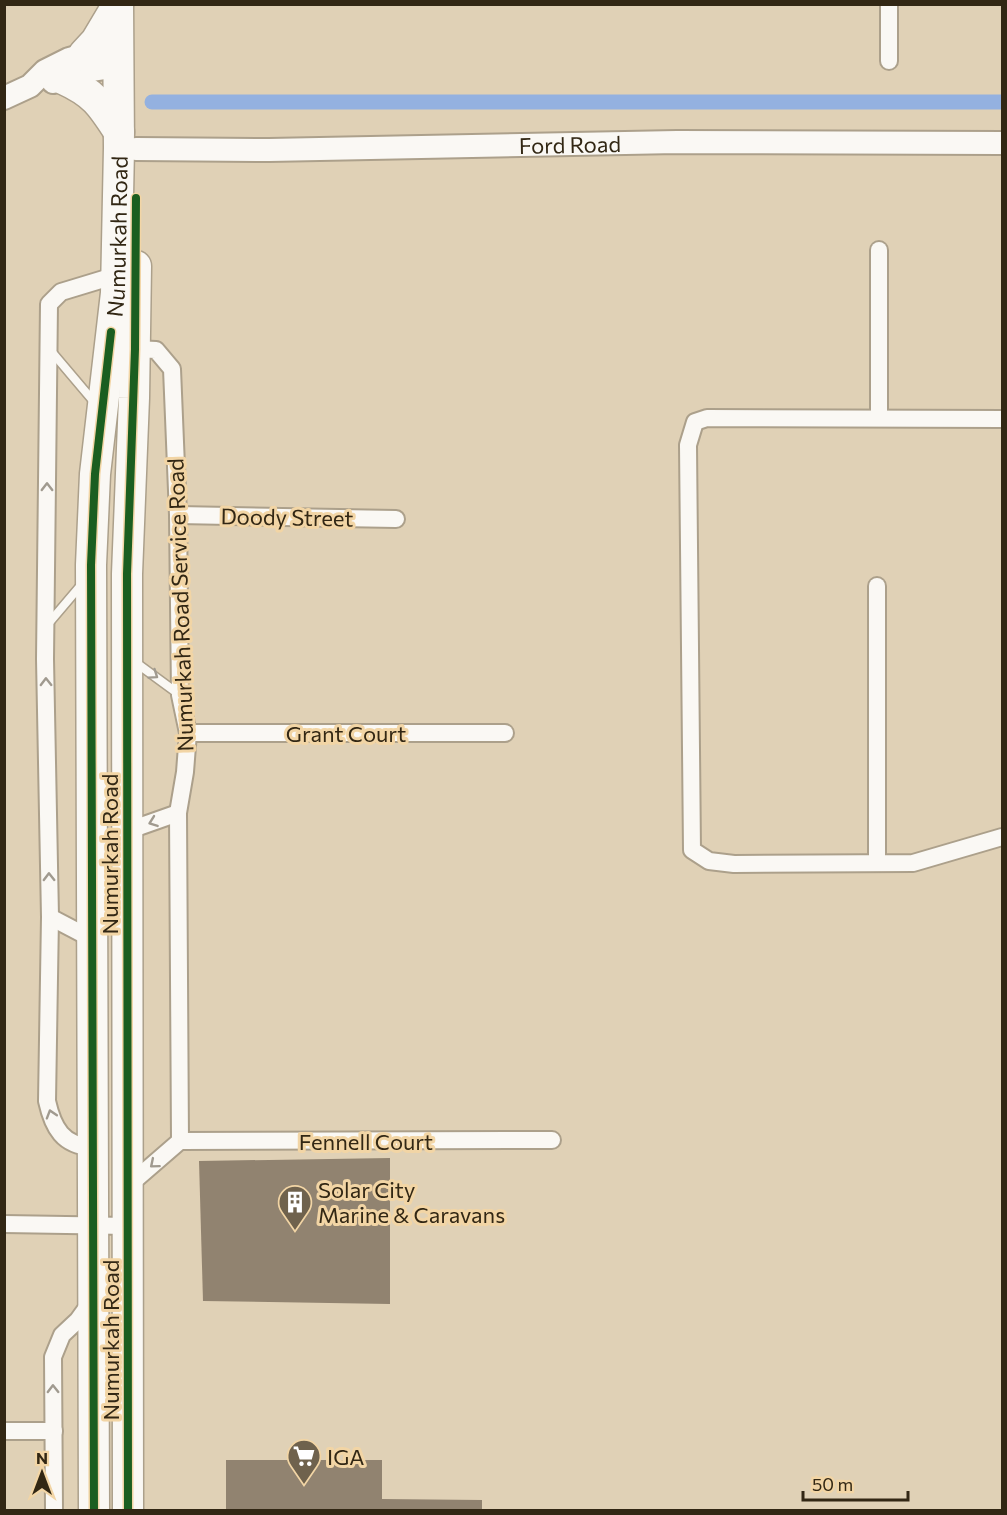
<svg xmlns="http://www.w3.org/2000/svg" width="1007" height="1515" font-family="Commissioner,sans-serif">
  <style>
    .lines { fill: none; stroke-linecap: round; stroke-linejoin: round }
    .canal { stroke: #94b1e0; stroke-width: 15 }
    .building { fill: #918370 }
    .lane-casing { stroke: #aca08b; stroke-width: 11 }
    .street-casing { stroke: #aca08b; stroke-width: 20 }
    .secondary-casing { stroke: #aca08b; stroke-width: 26 }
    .highway-casing { stroke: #aca08b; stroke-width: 33 }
    .lane { stroke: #faf8f4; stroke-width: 8 }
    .street { stroke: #faf8f4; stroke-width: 16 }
    .secondary { stroke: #faf8f4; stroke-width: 22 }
    .highway { stroke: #faf8f4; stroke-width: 30 }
    .cycleway-casing { stroke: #f2d5a5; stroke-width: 11 }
    .cycleway { stroke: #1b5e20; stroke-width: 8 }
    .oneway { stroke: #a09a8f }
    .labels { text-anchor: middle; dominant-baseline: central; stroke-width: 6; stroke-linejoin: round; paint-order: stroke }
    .street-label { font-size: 22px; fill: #322714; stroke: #f2d5a5 }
    .poi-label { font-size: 22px; fill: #322714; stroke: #f2d5a5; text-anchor: start }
  </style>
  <rect width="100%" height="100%" fill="#e0d1b6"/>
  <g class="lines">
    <!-- canal -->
    <path class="canal" d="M152,102H1002"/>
  </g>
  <!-- building -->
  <g class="building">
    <path d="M390,1158V1304L203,1301L199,1161Z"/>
    <path d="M226,1460H382V1499L482,1500V1510H226Z"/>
  </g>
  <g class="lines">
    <defs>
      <g id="lane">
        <path d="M51,351L95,403"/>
        <path d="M48,624L82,584"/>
        <path d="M135,662L180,695"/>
      </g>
      <g id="street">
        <path d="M889,61V4"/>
        <path d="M879,250V418"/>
        <path d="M135,349L156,350L172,369L178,515L180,695L188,733L185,772L178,813L180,1141"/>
        <path d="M1002,419L707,418L695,422L688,445L692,850L709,861L734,864L913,863L1002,837"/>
        <path d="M178,515L396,519"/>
        <path d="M877,586V863"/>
        <path d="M188,733H505"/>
        <path d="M127,831L178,813"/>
        <path d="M50,917L92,939"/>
        <path d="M180,1141L552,1140"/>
        <path d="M92,1147C63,1146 53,1128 47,1101L50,917L45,659L49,304L61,292L117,275"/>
        <path d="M128,1186L180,1141"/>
        <path d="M4,1224L128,1226"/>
        <path d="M4,1431H54"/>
        <path d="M54,1510L53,1357L62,1335L78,1320L91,1302"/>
      </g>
      <g id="secondary">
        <path d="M53,82L80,72L118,66"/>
        <path d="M4,98L30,86L45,71L69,59L98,51"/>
        <path id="s1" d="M136,149L269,150L677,142L1002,143"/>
      </g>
      <g id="highway">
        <path d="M84,54L96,41L118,4"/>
        <path d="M63,79C94,93 101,104 119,132"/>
        <path id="s2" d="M94,1510L91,565L95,474L116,293L119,148L118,4"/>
        <path d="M128,1510L127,574L134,398L136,266"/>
      </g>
    </defs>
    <!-- lane casing -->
    <use href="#lane" class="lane-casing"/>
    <!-- street casing -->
    <use href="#street" class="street-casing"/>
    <!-- secondary casing -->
    <use href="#secondary" class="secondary-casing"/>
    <!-- highway casing -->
    <use href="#highway" class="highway-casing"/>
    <!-- lane -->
    <use href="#lane" class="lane"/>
    <!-- street -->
    <use href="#street" class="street"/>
    <!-- secondary -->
    <use href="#secondary" class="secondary"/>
    <!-- highway -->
    <use href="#highway" class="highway"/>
    <defs>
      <g id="cycleway">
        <path d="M94,1510L91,565L95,474L111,332"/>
        <path d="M128,1510L127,574L135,349L136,198"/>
      </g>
    </defs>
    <!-- cycleway casing -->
    <use href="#cycleway" class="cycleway-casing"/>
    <!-- cycleway -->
    <use href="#cycleway" class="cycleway"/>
  </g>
  <!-- one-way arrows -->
  <defs><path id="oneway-chevron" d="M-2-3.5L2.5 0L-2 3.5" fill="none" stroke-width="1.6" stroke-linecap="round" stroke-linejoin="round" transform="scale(1.5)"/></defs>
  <g class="oneway">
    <use href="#oneway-chevron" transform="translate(47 487) rotate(-90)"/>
    <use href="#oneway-chevron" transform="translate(154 675) rotate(35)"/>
    <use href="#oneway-chevron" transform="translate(46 682) rotate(-91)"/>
    <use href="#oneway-chevron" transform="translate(153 822) rotate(160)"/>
    <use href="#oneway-chevron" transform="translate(49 877) rotate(-91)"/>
    <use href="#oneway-chevron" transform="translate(51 1114) rotate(-107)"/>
    <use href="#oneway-chevron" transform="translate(154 1164) rotate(140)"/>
    <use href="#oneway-chevron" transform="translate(53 1389) rotate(-91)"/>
  </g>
  <!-- icons -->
  <defs>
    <symbol id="building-pin" viewBox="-11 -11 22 30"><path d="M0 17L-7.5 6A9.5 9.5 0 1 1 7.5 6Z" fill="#6f624d" stroke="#f2d5a5"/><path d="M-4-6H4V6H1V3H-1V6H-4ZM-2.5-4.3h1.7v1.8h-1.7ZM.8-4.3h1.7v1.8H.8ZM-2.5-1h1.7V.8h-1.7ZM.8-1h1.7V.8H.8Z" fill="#fff"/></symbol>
    <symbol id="supermarket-pin" viewBox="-11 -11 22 30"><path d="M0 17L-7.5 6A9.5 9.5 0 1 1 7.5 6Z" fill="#6f624d" stroke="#f2d5a5"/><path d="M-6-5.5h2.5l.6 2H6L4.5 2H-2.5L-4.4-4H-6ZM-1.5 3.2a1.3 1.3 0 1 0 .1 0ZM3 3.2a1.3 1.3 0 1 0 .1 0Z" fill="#fff"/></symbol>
  </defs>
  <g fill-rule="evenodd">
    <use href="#building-pin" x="276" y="1183" width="38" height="52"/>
    <use href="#supermarket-pin" x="285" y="1437" width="38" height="52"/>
  </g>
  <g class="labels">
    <!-- street labels -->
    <g class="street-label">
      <text stroke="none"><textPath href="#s1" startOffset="434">Ford Road</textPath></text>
      <text stroke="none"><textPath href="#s2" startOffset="1275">Numurkah Road</textPath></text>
      <text transform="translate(287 517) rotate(1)">Doody Street</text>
      <text transform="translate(180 605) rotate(-92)">Numurkah Road Service Road</text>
      <text x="346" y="733">Grant Court</text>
      <text transform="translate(109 854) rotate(-90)">Numurkah Road</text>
      <text x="366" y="1141">Fennell Court</text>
      <text transform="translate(110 1340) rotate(-90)">Numurkah Road</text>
    </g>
    <!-- poi labels -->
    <g class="poi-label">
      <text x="318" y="1189">Solar City<tspan x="318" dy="25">Marine &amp; Caravans</tspan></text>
      <text x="327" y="1456">IGA</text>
    </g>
  </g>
  <!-- border -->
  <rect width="1007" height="1515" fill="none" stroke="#322714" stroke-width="12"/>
  <!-- north arrow -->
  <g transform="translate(42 1473)" stroke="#f2d5a5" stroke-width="4.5" paint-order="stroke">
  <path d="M0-4.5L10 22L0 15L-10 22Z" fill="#322714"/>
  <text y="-9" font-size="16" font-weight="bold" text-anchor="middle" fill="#322714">N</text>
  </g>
  <!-- scale -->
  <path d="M803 1491v9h105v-9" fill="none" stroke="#322714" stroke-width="3"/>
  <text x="812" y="1491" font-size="18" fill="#322714" stroke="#f2d5a5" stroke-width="4.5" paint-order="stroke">50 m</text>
</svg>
